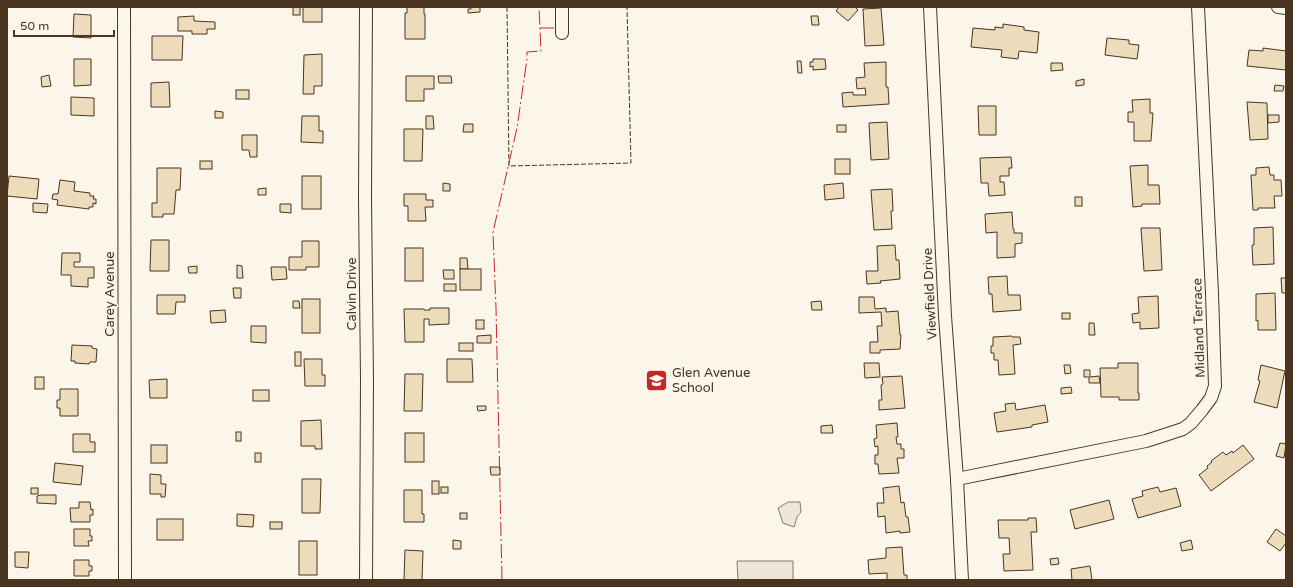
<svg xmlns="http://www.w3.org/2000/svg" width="1293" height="587" font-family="'Varela Round',sans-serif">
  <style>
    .green { fill: #ede6d9; stroke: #887966 }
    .building { fill: #ecdcbc; stroke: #4a3520 }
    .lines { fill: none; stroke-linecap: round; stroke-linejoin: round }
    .street-casing { stroke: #4a3520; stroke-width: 14 }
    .street { stroke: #fbf6e9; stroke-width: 12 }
    .fence { stroke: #4a3520; stroke-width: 1; stroke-dasharray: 5 2; stroke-linecap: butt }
    .power { stroke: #c62828; stroke-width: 1; stroke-dasharray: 14 3 2 3; stroke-linecap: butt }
    .labels { text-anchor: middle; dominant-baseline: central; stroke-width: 3; stroke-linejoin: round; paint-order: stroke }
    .street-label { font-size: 13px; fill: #4a3520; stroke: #fbf6e9 }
    .poi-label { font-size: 13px; fill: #4a3520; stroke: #fbf6e9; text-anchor: start }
  </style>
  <rect width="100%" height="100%" fill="#fbf6e9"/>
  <!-- green -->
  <g class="green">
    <path d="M788,502H800L801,512L797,517L794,527L783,523L778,508Z"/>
    <path d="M737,561H793V580H738Z"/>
  </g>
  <!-- building -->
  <g class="building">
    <rect x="293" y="7" width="7" height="8"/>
    <rect x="303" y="7" width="19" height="15"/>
    <path d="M407,7H424V14H425V39H405V13H407Z"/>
    <path d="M471,7H480V12L468,13V9H471Z"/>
    <path d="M839,7H855L858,10L848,21L836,11Z"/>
    <path d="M881,8L884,45L865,46L863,9Z"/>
    <path d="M74,14L91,15V38L73,37Z"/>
    <path d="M194,16V21L215,22V29H207V34H192V31H178V17Z"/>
    <path d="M811,16H818L819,25H812Z"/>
    <path d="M1003,24L1024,27V30L1039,32L1037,53L1019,51L1018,59L1001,57L1002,50L971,47L973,28L995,30V27L1003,28Z"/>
    <path d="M152,36H183L182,60H152Z"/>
    <path d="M1107,38L1129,40V44L1139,45L1137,59L1105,55Z"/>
    <path d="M1263,48L1286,51V70L1247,66L1249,50L1263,51Z"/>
    <path d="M322,54V86H314V94H303L304,55Z"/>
    <path d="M74,59H91V85L74,86Z"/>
    <path d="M813,59H825L826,69L813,70V66L810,67V62H813Z"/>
    <path d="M797,61H801L802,73H798Z"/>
    <path d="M886,62V87H888L889,104L843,107L842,93L853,92V95H866L865,88L857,89L856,78L865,77L864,63Z"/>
    <path d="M1051,63H1062L1063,70L1051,71Z"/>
    <path d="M49,75L51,86L42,87L41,77Z"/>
    <path d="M406,76H434V89H424V101H406Z"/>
    <path d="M438,76H451L452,83H439Z"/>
    <path d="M1084,79V85L1076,86V81Z"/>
    <path d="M169,82L170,107H151V83Z"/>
    <path d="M1275,85L1284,86L1283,91H1274Z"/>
    <rect x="236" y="90" width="13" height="9"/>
    <path d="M71,97L94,98V116L71,115Z"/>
    <path d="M1150,99V113H1153L1151,141H1134V122H1128V112H1133L1132,100Z"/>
    <path d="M1247,102L1267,103L1268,139L1250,140Z"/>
    <path d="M978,106H996V135H979Z"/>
    <path d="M215,111L223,112V118H215Z"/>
    <path d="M1268,115H1279V122L1268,123Z"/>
    <path d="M302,116H319V131H323V143L301,142Z"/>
    <path d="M426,116H433L434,129H426Z"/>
    <path d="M887,122L889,159L871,160L869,123Z"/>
    <path d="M464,124H473V132H463Z"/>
    <rect x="837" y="125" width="9" height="7"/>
    <path d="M404,129H423L422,161H404Z"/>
    <path d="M242,135H257V157H250L249,150H242Z"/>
    <path d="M1011,157L1012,168H1009V176H1000V182H1004L1005,195L989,196L988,183H981L980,158Z"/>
    <rect x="835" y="159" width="15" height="15"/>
    <rect x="200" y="161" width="12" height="8"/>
    <path d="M1148,165V185H1159L1160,204H1142V206L1133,207L1130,166Z"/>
    <path d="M1269,167L1270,175H1274V180H1281L1282,196H1274L1275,208H1258V210H1253L1251,175H1256V168Z"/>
    <path d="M157,168H181L180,190H176L174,214H163V217H152V203H157Z"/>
    <path d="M9,176L39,179L37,199L7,196Z"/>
    <rect x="302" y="176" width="19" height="33"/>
    <path d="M60,180L75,182L74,191L90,193V196H94L93,199H96V204L93,203V207H89V209L57,205L58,200L52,199L53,194H58Z"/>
    <path d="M443,183L450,184V191H443Z"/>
    <path d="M843,183L844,198L825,200L824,185Z"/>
    <path d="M266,188V195H258V189Z"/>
    <path d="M892,189L893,211H891L892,229L874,230L871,190Z"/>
    <path d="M404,194H426V200H433V207H425L426,221H408V206H404Z"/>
    <rect x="1075" y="197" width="7" height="9"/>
    <path d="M33,203L48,204L47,213L33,212Z"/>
    <path d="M280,204H291V213L280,212Z"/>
    <path d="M1012,212L1013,229H1014V233H1022V243L1015,244V257L997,258V232L986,233L985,214Z"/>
    <path d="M1273,227L1274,264L1253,265L1252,245H1254V228Z"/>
    <path d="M1141,228H1160L1162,270L1144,271Z"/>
    <path d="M151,240H169V271H150Z"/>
    <path d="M302,241H319V267H306V270H289V257H302Z"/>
    <path d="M895,245L896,260H899L900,279L880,281L881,283L867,284L866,271H878L877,246Z"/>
    <rect x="405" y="248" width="18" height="33"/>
    <path d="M62,253H80V262H74V267H94V278H88V287L71,286V275H61Z"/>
    <path d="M460,258H467L468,269H460Z"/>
    <path d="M237,265L242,266L243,278H237Z"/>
    <path d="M197,266V273H189L188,267Z"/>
    <path d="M271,267H286L287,279L272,280Z"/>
    <rect x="460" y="269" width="21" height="21"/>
    <path d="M443,270H454V279H444Z"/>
    <path d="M1007,276L1008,295H1020L1021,310L993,312L992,294H989L988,277Z"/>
    <path d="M1281,278H1286V293H1282Z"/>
    <rect x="444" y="284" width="12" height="7"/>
    <path d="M233,288H241V298H234Z"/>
    <path d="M1275,293L1276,330H1258V320L1256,321V294Z"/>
    <path d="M157,295H185V302H176L175,314H157Z"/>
    <path d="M1158,296L1159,328L1140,329V322L1133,323L1132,314L1139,313L1138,297Z"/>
    <path d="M859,297H874L875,309L886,308V312L898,311L900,335H901L900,349L880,350V353H870V342H878L877,326H882L881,312L859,313Z"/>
    <rect x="302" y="299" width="18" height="34"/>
    <path d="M293,301H299L300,308H293Z"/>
    <path d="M821,301L822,310H812L811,302Z"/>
    <path d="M430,308H449V324L429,325V319H424V342H405L404,309H424V310H430Z"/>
    <path d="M225,310L226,322L211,323L210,311Z"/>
    <rect x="1062" y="313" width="8" height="6"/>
    <rect x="476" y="320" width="8" height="9"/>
    <path d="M1089,323H1094L1095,335H1089Z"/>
    <path d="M251,326H266V343L251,342Z"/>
    <path d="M491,335V343H477V336Z"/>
    <path d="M1012,336L1013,337H1020L1021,344L1013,345L1015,374L999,375L998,360H994V353H991V346H993V337Z"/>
    <rect x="459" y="343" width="14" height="8"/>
    <path d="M72,345L92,346V348L97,349L96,362H90L89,364L75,363V361H71Z"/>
    <rect x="295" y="352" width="6" height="14"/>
    <path d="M304,359H322V375H325V386H305Z"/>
    <path d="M447,359H472L473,382H447Z"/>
    <path d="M864,363H879L880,377L865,378Z"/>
    <path d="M1118,363H1138V393H1139V400H1119V397H1101L1100,368H1118Z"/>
    <path d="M1064,365H1070L1071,373L1065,374Z"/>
    <path d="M1261,365L1285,371L1277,408L1254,402L1260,381L1258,380Z"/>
    <path d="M1084,370H1090V377L1099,376L1100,383H1089V377H1084Z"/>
    <path d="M405,374H423L422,411H404Z"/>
    <path d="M902,376L905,408L879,410V400H882L881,385L883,384L882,377Z"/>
    <rect x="35" y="377" width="9" height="12"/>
    <path d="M167,379V398H150L149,380Z"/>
    <path d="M1071,387L1072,393L1061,394V388Z"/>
    <path d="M60,389H78V416H60V408H57V400H60Z"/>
    <rect x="253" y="390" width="16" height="11"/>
    <path d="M1015,403L1016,410L1045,405L1048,422L1032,425V427L997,432L994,413L1006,411L1005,404Z"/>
    <path d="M477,406H486V410L478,411Z"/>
    <path d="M321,420L322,449H315V446H301V421Z"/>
    <path d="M897,423L898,437H896L897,444H901V449H904V458H897L899,473L879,474L878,464H875V455H878V446L875,447L874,439L877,438L876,425Z"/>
    <path d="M832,425L833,433H821V426Z"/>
    <rect x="236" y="432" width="5" height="9"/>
    <rect x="405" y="433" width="19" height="29"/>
    <path d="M73,434H90V442H95V452H73Z"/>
    <path d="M1280,443L1286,444L1284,458L1276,456Z"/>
    <rect x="151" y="445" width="16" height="18"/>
    <path d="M1243,445L1254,459L1211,491L1199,475L1208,468L1207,466L1212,462L1211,461L1223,452L1226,455L1232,451L1233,453Z"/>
    <rect x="255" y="453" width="6" height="9"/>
    <path d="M55,463L83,466L81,485L53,482Z"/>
    <path d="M490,467H500V475H491Z"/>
    <path d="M150,474L161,475V484H166L165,497H161V494H150Z"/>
    <path d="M302,479H321L320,513H302Z"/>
    <rect x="432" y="481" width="7" height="13"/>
    <path d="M899,486L901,503L904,502L906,517H908L910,532L900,533V531L886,533L885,516L878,517L877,503H884L883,488Z"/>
    <rect x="441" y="487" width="7" height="6"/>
    <path d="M1158,487L1160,492L1176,488L1181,506L1138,518L1132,499L1143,496L1142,491Z"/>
    <rect x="31" y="488" width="7" height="6"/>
    <path d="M404,490H422V514H424V522H404Z"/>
    <path d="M41,495H56V504L37,503V496Z"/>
    <path d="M1109,500L1114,519L1075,529L1070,510Z"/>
    <path d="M79,502H90L91,510L93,509V515H90V522H71L70,508H79Z"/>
    <rect x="460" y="513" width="7" height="6"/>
    <path d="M237,514L254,515L253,527L237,526Z"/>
    <path d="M1028,518H1036L1037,532H1031L1033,570L1004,571L1003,554H1010L1009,538H999L998,520H1028Z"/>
    <rect x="157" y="519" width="26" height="21"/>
    <rect x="270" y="522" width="12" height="7"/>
    <path d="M74,529H90V536H92V541H88L89,546H74Z"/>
    <path d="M1276,529L1286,536V543L1280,551L1267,542Z"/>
    <path d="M453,540L461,541V549H453Z"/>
    <path d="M1191,540L1193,549L1182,551L1180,543Z"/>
    <rect x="299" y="541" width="18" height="34"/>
    <path d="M902,547L904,575H907V580H887V573L869,574L868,560L886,558V548Z"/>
    <path d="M405,550L423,551L422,580H404Z"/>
    <path d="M15,552H29L28,568L15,567Z"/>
    <path d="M1058,558L1059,564L1051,565L1050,559Z"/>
    <path d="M74,560H89V566H92V571H89V576H74Z"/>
    <path d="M1090,566L1092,580H1072L1071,569Z"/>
  </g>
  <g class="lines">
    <defs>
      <g id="street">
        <path d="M124,7L125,580"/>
        <path d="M366,7L365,198L367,379L366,580"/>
        <path d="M930,7L945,316L957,479L962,580"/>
        <path d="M1278,7L1286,8"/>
        <path d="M562,33V7"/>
        <path d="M957,479L1146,441L1183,429L1191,423L1202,410L1211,398L1215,386L1212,293L1198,7"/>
      </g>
    </defs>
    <!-- street casing -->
    <use href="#street" class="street-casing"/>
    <!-- street -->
    <use href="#street" class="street"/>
    <!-- fence -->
    <path class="fence" d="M507,7L509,166L631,163L627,7"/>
    <!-- power -->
    <g class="power">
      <path d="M540,28H555"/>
      <path d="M502,580L496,308L493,232L517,128L527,59V52L541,51L539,7"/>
    </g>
  </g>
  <!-- icons -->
  <defs>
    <symbol id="school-square" viewBox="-11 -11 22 22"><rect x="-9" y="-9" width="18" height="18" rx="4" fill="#c62828" stroke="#fbf6e9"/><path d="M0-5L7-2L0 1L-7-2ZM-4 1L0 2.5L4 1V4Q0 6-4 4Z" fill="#fff"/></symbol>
  </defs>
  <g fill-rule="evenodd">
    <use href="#school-square" x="644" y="368" width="25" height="25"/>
  </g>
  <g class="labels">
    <!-- street labels -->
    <g class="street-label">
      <text transform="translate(110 294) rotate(-90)">Carey Avenue</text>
      <text transform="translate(352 294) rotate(-90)">Calvin Drive</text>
      <text transform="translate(930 294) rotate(-93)">Viewfield Drive</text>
      <text transform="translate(1199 328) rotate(-92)">Midland Terrace</text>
    </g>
    <!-- poi labels -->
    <g class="poi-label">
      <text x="672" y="373">Glen Avenue<tspan x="672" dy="15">School</tspan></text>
    </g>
  </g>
  <!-- border -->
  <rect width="1293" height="587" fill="none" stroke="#4a3520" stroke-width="16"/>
  <!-- scale -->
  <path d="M14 30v6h100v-6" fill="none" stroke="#4a3520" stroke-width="2"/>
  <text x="20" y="30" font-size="12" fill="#4a3520" stroke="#fbf6e9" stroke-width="3" paint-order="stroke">50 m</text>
</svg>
